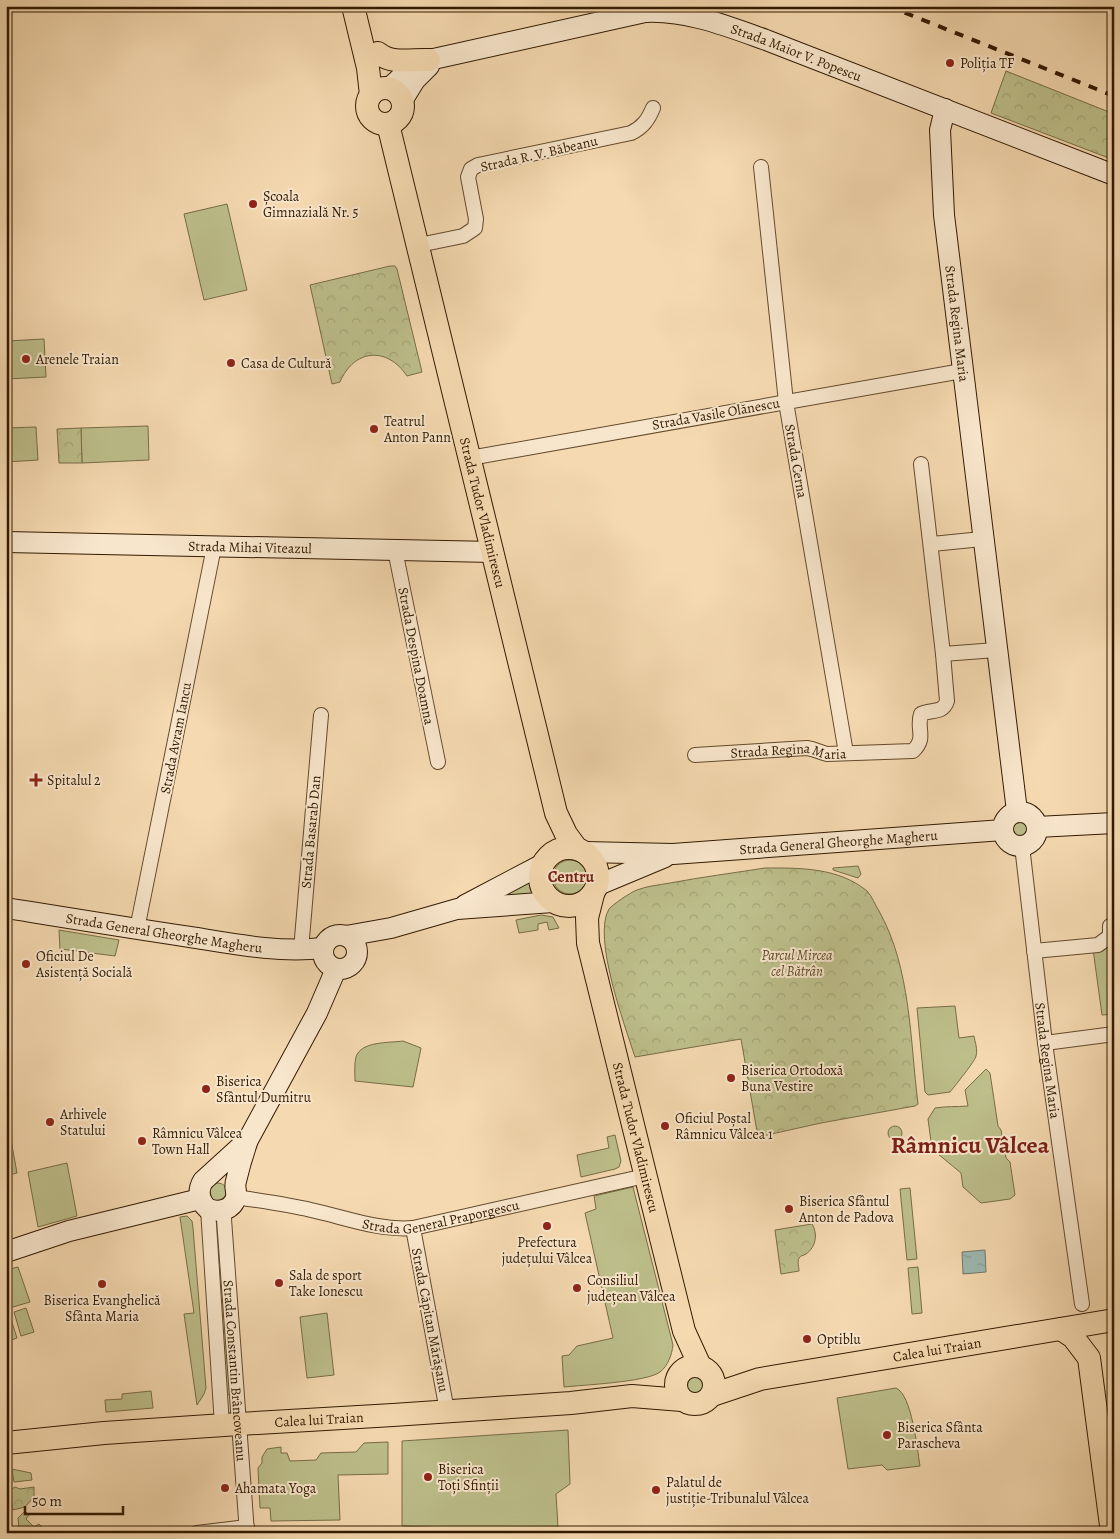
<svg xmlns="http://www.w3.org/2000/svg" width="1120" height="1539" font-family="Alegreya,serif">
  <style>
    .green { fill: #bdbf8b; stroke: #786c46 }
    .forest { fill: url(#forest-crowns); stroke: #786c46 }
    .water { fill: url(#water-ripples); stroke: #72796b }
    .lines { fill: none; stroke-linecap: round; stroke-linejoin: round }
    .street-casing { stroke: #634a2c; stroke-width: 16 }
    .secondary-casing { stroke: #321a00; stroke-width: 22 }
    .primary-casing { stroke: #321a00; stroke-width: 24 }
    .street { stroke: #f8e6cc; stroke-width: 14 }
    .secondary { stroke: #f8e6cc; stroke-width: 20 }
    .primary { stroke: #f5d9b0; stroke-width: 22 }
    .rail { stroke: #321a00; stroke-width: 4; stroke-dasharray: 9 9; stroke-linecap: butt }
    .poi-dot { fill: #8f2418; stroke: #f8e6cc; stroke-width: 2 }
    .labels { text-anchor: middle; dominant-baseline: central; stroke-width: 4; stroke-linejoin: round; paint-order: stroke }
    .street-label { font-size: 14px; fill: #321a00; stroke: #f8e6cc }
    .poi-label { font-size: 14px; fill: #321a00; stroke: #f8e6cc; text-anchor: start }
    .park-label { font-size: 14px; font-style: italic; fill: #5c4c2a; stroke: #f8e6cc }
    .quarter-label { font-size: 16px; font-weight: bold; fill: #7a1f14; stroke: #f8e6cc }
    .town-label { font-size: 24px; font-weight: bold; fill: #7a1f14; stroke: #f8e6cc }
  </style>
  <defs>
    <pattern id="forest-crowns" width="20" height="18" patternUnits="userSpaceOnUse" patternTransform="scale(1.25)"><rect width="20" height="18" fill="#bdbf8b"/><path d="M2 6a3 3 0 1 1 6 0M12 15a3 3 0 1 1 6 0" fill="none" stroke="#a3a476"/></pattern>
    <pattern id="water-ripples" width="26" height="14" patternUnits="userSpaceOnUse" patternTransform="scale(1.25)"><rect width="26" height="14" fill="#9db9b2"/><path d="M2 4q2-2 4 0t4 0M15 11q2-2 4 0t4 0" fill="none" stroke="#889e97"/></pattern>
  </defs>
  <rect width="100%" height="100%" fill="#f5d9b0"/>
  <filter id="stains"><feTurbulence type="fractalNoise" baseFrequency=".004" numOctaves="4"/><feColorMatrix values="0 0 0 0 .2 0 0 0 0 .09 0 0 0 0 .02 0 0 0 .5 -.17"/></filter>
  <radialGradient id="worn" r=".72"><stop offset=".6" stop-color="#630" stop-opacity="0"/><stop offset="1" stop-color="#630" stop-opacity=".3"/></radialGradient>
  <!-- green -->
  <g class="green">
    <path d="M227,204L247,290L204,300L184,214Z"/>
    <path d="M44,339L46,377L6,379V341Z"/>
    <path d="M148,426L149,460L82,463L81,428Z"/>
    <path d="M36,427L38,460L6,462V428Z"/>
    <circle cx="1020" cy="828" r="8"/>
    <circle cx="570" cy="877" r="17"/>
    <path d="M858,866L861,874L858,878L833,870V868Z"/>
    <path d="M530,881V889L534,895L486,902Z"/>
    <path d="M541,915L553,917L559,928L549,930L547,922L538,924V930L519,933L516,920Z"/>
    <path d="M59,930L119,940L115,956L60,949Z"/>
    <path d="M1114,939V1014L1102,1015L1093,949L1108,946Z"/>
    <path d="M955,1006L959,1038L974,1036C975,1042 978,1050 976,1056C976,1060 954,1087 950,1092L928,1095L925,1092L917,1008Z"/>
    <path d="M403,1041L421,1048L413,1087L355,1081C355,1074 354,1064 356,1057C361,1041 389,1043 403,1041Z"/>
    <path d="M986,1069L990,1073L998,1126L1001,1130L1006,1158L1010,1162L1015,1195L1010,1199L981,1203L963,1187L961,1173L932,1149L928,1119L935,1108C947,1106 956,1107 968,1106L965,1090Z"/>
    <path d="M6,1112L17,1173L6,1176Z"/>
    <circle cx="895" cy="1133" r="7"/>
    <path d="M615,1135L621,1161L619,1167L615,1169L581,1177L577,1155L609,1148L607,1137Z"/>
    <path d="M67,1163L77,1216L38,1227L28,1172Z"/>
    <circle cx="218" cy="1192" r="9"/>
    <path d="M633,1187L673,1345C672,1354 668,1366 660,1372C647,1382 583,1385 564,1387L562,1356L569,1355L577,1346L613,1338L585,1213L596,1209L594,1196Z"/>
    <path d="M910,1188L917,1259L907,1260L900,1189Z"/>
    <path d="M187,1216L192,1221L193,1228L206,1388L204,1394L197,1405L184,1314L194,1313L180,1217Z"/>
    <path d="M221,1243L231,1394L226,1395L215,1244Z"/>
    <path d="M18,1267L30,1302L6,1309V1270Z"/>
    <path d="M918,1267L922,1313L912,1314L908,1268Z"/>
    <path d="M26,1308L34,1332L21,1336L14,1312Z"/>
    <path d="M6,1313H9L17,1338L6,1342Z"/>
    <path d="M327,1313L334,1375L307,1378L300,1317Z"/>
    <circle cx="695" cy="1385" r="13"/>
    <path d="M896,1388C912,1395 917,1448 920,1466L887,1470L882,1465L848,1469L837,1398Z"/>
    <path d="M151,1391L153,1408L106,1412L105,1400L122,1399V1394Z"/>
    <path d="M568,1430L570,1484L556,1494L558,1527L445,1528L402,1526V1441Z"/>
    <path d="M388,1442V1474L338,1475L340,1520L271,1521L270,1508H260L258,1468L262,1463V1457L267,1449L281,1447V1453H287L290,1461L316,1460L321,1453L356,1452L364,1443Z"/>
    <path d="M12,1469L31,1473L32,1480L14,1482Z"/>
    <path d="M25,1511L29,1515L26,1519L34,1527L39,1524L43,1528L38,1533H24L19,1528L18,1518Z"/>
  </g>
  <!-- forest -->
  <g class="forest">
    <path d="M1006,71L1114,114V160L991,113Z"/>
    <path d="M390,266H395L397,269L422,372L407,376C387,346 354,349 340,382L332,384L310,285Z"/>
    <path d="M81,428L82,463H59L57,429Z"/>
    <path d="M765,868C799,868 838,867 867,891C872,896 875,905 879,911C911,968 910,1040 918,1104L915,1106L821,1123L758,1137L741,1039L635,1057C625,1026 592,937 609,909C612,905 631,892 637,890C647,886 659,885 670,883C702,877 733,873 765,868Z"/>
    <path d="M812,1224C818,1234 816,1247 806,1254C803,1256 801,1255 799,1258C797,1262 799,1267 799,1271L781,1274L775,1230Z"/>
    <path d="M15,1487L20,1489L34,1487V1497L25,1507L13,1510L12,1503L8,1500L7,1492Z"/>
  </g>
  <!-- water -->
  <path class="water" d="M985,1250L986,1272L963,1274L962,1252Z"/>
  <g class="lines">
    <defs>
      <g id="street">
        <path d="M761,167L786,402L846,753"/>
        <path d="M419,245L463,236L475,228L476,219L468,177L471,169L478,165L631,133C643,127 648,120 653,108"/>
        <path d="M470,458L962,371"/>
        <path d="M932,544L982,539"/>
        <path d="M395,550L438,762"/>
        <path d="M943,654L996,650"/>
        <path id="s1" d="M695,755L807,748C815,749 819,752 827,754L913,751C927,738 916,729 921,714C931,709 943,714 947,701L943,654L921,464"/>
        <path id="s2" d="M1022,846L1045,1043L1082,1304"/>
        <path d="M137,929L214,547"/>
        <path d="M301,950L321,715"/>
        <path d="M1034,951L1098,945L1110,936V926"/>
        <path d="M1045,1043L1114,1034"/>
        <path id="s3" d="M236,1197C261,1201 286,1204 311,1210C344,1217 379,1231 413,1228L645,1176"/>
        <path d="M208,1209L222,1425"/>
        <path id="s4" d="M225,1210L224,1219L247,1533"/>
        <path d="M413,1228L447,1411"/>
        <path d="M197,1533L247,1527"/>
      </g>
      <g id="secondary">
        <path id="s5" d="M388,89L412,67L429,60L645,12C687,10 727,26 766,40L1114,175"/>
        <path d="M402,101L415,80L429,66"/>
        <path id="s6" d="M945,109L940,130L944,215L1017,811"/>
        <path id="s7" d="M6,542L493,552"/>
        <circle cx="1020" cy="829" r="17"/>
        <path d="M1037,827L1114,823"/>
        <path id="s8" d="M585,852L673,854L1003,830"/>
        <path d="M598,885L665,857"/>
        <path d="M465,905L543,864"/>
        <path id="s9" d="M6,908C68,918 129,928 190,937C234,944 278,953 323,948"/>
        <circle cx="340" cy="952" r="17"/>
        <path d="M346,936L391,928L457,909L553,902"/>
        <path d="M248,1140C243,1154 239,1168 236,1181C234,1187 237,1191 236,1197C233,1210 219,1213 208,1209C199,1201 197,1191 203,1181L248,1140L317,1013L336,969"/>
        <path d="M6,1252L69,1231L200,1199"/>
      </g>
      <g id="primary">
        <path d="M353,6L368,68L371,95"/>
        <path d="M378,53C393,65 412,59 429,60"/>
        <circle cx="385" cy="106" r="18"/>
        <path id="s10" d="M388,124L556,813L566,834L577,849"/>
        <circle cx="569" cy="877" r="29"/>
        <path id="s11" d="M593,894L587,918L588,943L684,1331L700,1366"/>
        <path d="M1061,1329L1073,1337L1089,1358L1112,1533"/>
        <circle cx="695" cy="1385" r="19"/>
        <path id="s12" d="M712,1395L760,1379L1114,1320"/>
        <path id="s13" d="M6,1443L104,1433L239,1424L393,1415L571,1403L632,1396L682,1400"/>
      </g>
    </defs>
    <!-- street casing -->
    <use href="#street" class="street-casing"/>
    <!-- secondary casing -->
    <use href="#secondary" class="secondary-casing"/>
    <!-- primary casing -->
    <use href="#primary" class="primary-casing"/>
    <!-- street -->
    <use href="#street" class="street"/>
    <!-- secondary -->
    <use href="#secondary" class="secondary"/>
    <!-- primary -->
    <use href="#primary" class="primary"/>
    <!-- rail -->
    <path class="rail" d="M888,6L1114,96"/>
  </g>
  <!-- markers -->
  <g class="poi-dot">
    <circle cx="950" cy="63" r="5"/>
    <circle cx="253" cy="204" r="5"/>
    <circle cx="26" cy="359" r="5"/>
    <circle cx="231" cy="363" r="5"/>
    <circle cx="374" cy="429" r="5"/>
    <path d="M33.5 772.5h5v5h5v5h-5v5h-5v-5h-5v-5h5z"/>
    <circle cx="26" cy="964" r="5"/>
    <circle cx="731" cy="1078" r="5"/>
    <circle cx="206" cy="1089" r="5"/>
    <circle cx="50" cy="1122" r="5"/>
    <circle cx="665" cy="1126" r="5"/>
    <circle cx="142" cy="1141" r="5"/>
    <circle cx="789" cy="1209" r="5"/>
    <circle cx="547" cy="1226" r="5"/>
    <circle cx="279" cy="1283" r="5"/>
    <circle cx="102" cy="1284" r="5"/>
    <circle cx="577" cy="1288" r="5"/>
    <circle cx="807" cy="1339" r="5"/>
    <circle cx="887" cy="1435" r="5"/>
    <circle cx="428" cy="1477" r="5"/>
    <circle cx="225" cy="1488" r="5"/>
    <circle cx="656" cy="1490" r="5"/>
  </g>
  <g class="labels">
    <!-- street labels -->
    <g class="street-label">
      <text stroke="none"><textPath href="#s5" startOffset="430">Strada Maior V. Popescu</textPath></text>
      <text transform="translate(539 154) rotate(-13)">Strada R. V. Băbeanu</text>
      <text stroke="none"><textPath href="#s6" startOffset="216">Strada Regina Maria</textPath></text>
      <text transform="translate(716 414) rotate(-10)">Strada Vasile Olănescu</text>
      <text transform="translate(796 461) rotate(80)">Strada Cerna</text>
      <text stroke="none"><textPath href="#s10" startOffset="400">Strada Tudor Vladimirescu</textPath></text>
      <text stroke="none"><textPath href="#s7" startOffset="244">Strada Mihai Viteazul</textPath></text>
      <text transform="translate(416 656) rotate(79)">Strada Despina Doamna</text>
      <text transform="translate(176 738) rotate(-79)">Strada Avram Iancu</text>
      <text stroke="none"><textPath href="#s1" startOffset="94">Strada Regina Maria</textPath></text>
      <text transform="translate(311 832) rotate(-85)">Strada Basarab Dan</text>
      <text stroke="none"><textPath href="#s8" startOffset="254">Strada General Gheorghe Magheru</textPath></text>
      <text stroke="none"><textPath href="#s9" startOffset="160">Strada General Gheorghe Magheru</textPath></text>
      <text stroke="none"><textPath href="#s2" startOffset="216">Strada Regina Maria</textPath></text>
      <text stroke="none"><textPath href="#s11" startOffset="250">Strada Tudor Vladimirescu</textPath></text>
      <text stroke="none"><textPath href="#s3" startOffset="209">Strada General Praporgescu</textPath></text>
      <text transform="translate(430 1320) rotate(79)">Strada Căpitan Mărășanu</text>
      <text stroke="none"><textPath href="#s12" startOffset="230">Calea lui Traian</textPath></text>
      <text stroke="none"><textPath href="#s4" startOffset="161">Strada Constantin Brâncoveanu</textPath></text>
      <text stroke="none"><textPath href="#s13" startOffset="314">Calea lui Traian</textPath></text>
    </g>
    <!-- poi labels -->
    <g class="poi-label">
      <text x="960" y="63">Poliția TF</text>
      <text x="263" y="196">Școala<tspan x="263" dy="16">Gimnazială Nr. 5</tspan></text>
      <text x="36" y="359">Arenele Traian</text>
      <text x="241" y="363">Casa de Cultură</text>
      <text x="384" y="421">Teatrul<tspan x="384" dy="16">Anton Pann</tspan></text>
      <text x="47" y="780">Spitalul 2</text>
      <text x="36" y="956">Oficiul De<tspan x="36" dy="16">Asistență Socială</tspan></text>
      <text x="741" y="1070">Biserica Ortodoxă<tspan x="741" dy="16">Buna Vestire</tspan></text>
      <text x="216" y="1081">Biserica<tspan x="216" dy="16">Sfântul Dumitru</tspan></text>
      <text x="60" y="1114">Arhivele<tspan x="60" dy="16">Statului</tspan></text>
      <text x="675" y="1118">Oficiul Poștal<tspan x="675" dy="16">Râmnicu Vâlcea 1</tspan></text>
      <text x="152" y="1133">Râmnicu Vâlcea<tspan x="152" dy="16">Town Hall</tspan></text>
      <text x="799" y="1201">Biserica Sfântul<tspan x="799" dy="16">Anton de Padova</tspan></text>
      <text x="547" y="1242" text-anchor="middle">Prefectura<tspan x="547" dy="16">județului Vâlcea</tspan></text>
      <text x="289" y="1275">Sala de sport<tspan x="289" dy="16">Take Ionescu</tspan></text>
      <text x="587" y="1280">Consiliul<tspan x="587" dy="16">județean Vâlcea</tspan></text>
      <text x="102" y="1300" text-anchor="middle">Biserica Evanghelică<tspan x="102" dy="16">Sfânta Maria</tspan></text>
      <text x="817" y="1339">Optiblu</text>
      <text x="897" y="1427">Biserica Sfânta<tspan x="897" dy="16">Parascheva</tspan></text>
      <text x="438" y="1469">Biserica<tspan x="438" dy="16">Toți Sfinții</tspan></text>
      <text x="666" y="1482">Palatul de<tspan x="666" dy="16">justiție-Tribunalul Vâlcea</tspan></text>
      <text x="235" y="1488">Ahamata Yoga</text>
    </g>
    <!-- park labels -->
    <g class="park-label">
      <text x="797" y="955">Parcul Mircea<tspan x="797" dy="16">cel Bătrân</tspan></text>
    </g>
    <!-- quarter labels -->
    <g class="quarter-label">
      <text x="571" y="877">Centru</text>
    </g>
    <!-- town labels -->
    <g class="town-label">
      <text x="970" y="1145">Râmnicu Vâlcea</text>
    </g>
  </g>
  <!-- margin -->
  <rect width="1120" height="1539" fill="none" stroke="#f5d9b0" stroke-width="25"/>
  <rect x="8" y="8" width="1105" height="1524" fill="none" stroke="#321a00" stroke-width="2.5"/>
  <rect x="12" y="12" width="1095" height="1514" fill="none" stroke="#321a00"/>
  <!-- scale -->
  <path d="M25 1506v8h98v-8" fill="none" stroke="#321a00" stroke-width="2.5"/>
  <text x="32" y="1506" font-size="15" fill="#321a00" stroke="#f8e6cc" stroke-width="4" paint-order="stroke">50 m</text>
  <rect width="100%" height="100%" filter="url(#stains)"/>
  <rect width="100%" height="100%" fill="url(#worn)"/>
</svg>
